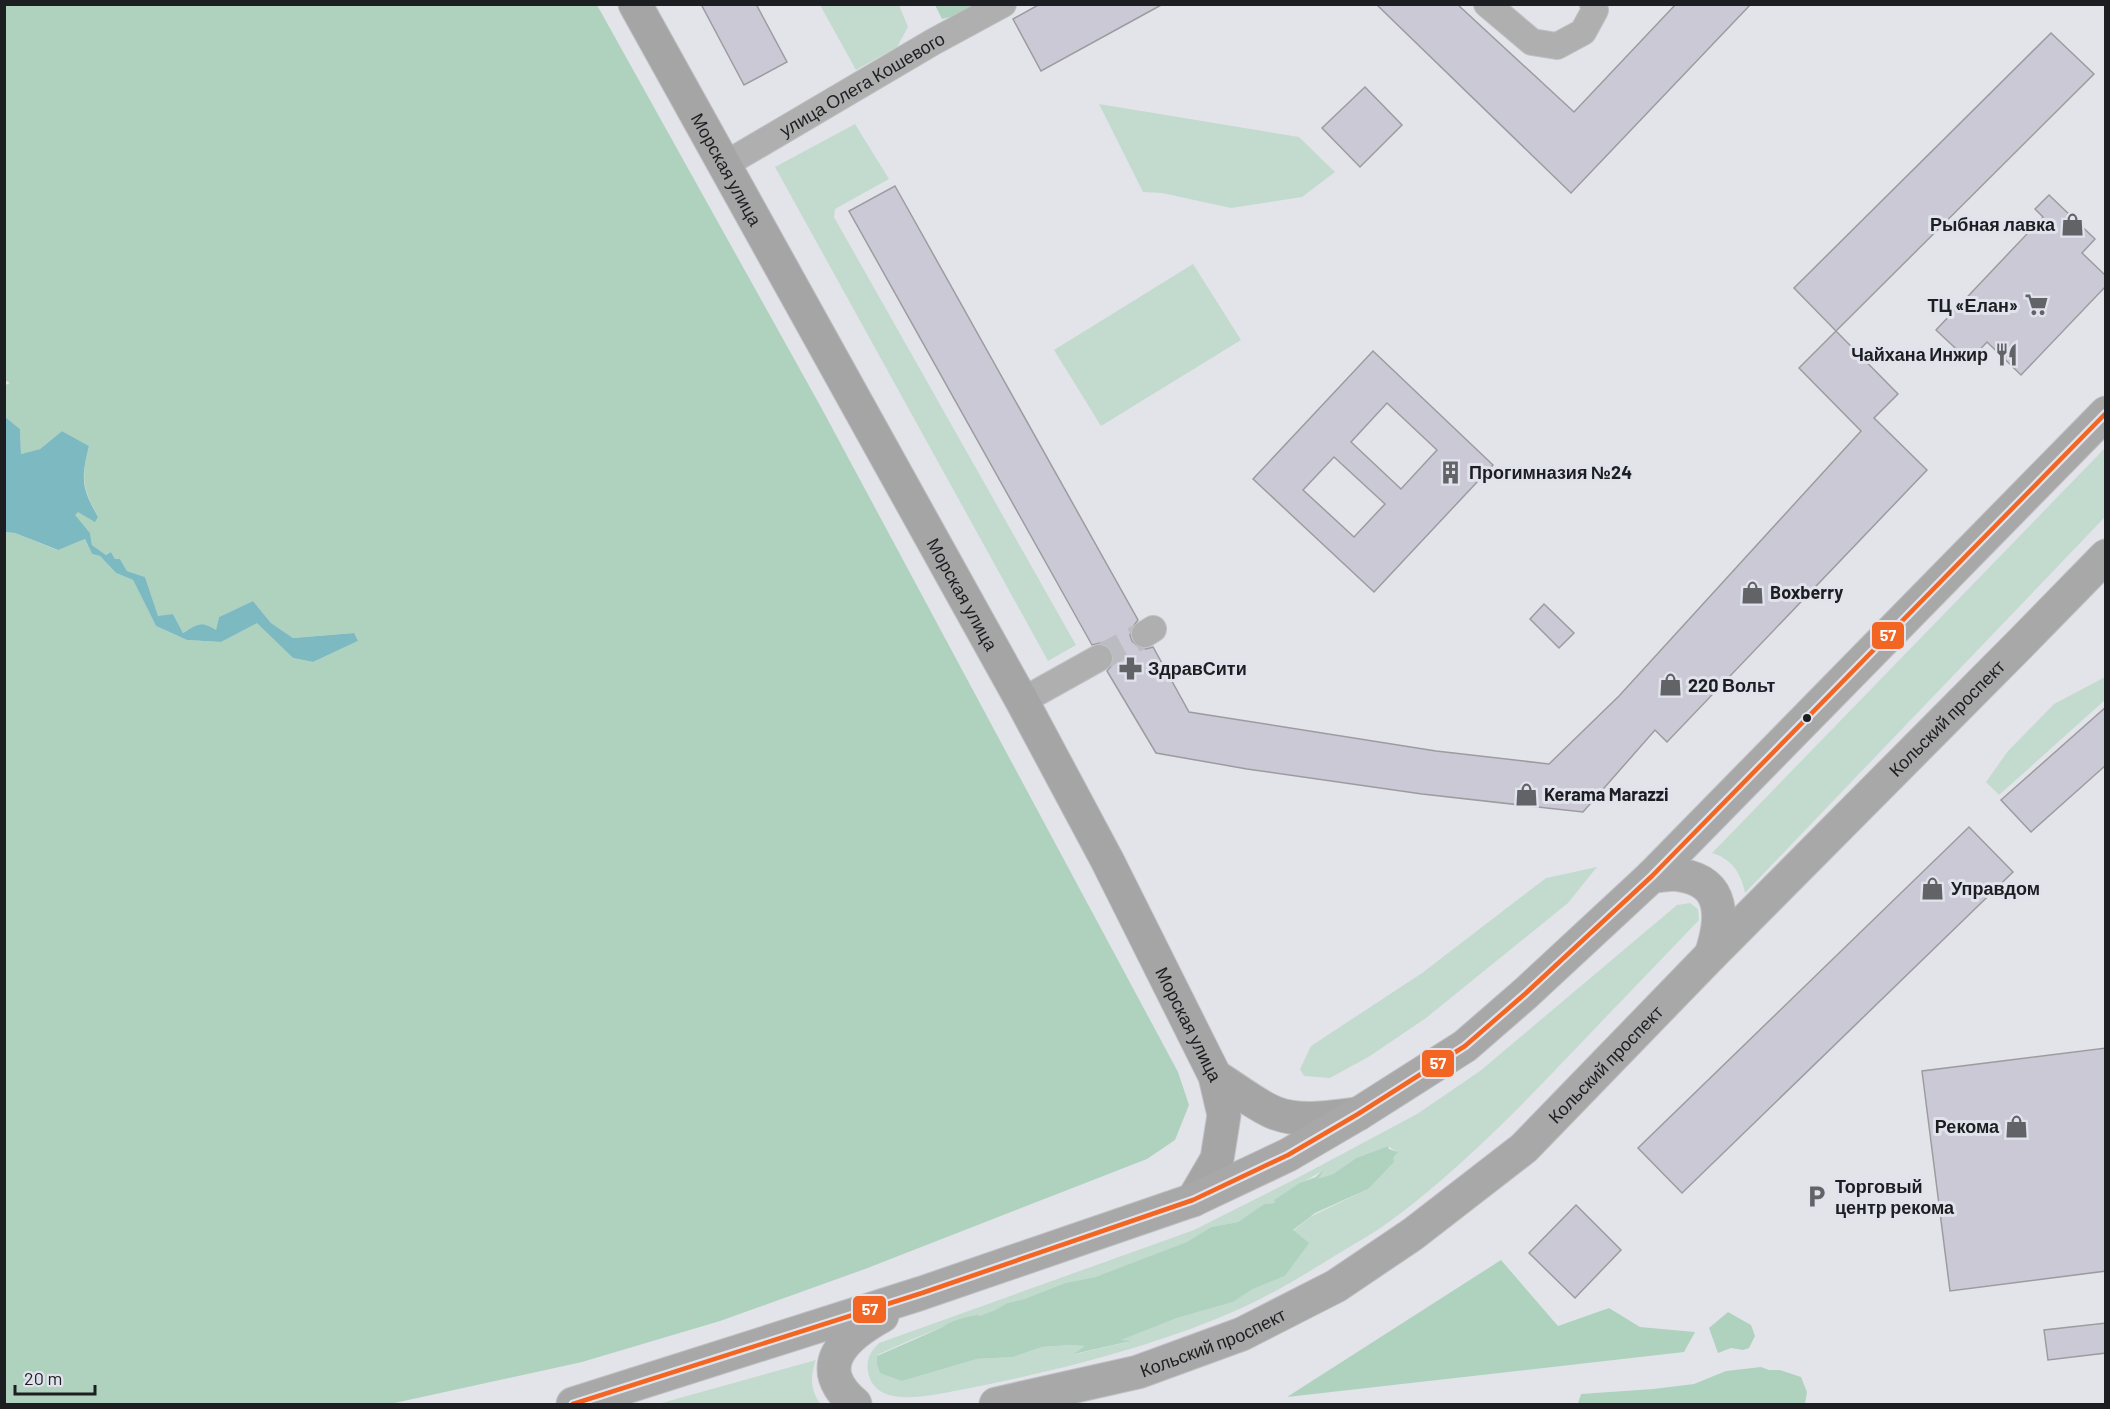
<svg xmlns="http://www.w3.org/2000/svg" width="2110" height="1409" font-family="Barlow,sans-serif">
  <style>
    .green { fill: #c3dbce; fill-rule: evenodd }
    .forest { fill: #afd2bf }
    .water { fill: #7cb9c1 }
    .building { fill: #cbc9d6; stroke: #9c9ca0; stroke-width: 1.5; fill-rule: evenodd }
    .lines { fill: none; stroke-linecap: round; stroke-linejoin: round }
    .street-tunnel { stroke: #bbbcc1; stroke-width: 26; stroke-dasharray: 26 13; stroke-linecap: butt }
    .street-casing { stroke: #c0c1c4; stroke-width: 28 }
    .secondary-casing { stroke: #c0c1c4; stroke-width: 35 }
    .primary-casing { stroke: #c0c1c4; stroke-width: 35 }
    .street { stroke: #afafaf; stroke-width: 26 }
    .secondary { stroke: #a6a5a5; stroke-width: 33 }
    .primary { stroke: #a8a8a8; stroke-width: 33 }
    .bus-1-casing { stroke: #e0e3ec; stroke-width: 9 }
    .bus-1 { stroke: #f26522; stroke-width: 4.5 }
    .bus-dot { fill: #1d1e21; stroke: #e0e3ec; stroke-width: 2 }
    .labels { text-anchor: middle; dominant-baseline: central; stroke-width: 6; stroke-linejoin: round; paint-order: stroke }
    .street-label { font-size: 18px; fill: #1d1e21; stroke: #e0e3ec }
    .poi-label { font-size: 18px; font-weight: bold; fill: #1d1e21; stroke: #e0e3ec; text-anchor: start }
    .line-badge { stroke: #e0e3ec; stroke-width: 2 }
    .badge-label { font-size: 16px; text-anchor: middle; font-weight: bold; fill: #fff }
  </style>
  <rect width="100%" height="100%" fill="#e3e4e9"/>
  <!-- green -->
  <g class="green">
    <path d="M820,5H899L908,27L897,47L856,70Z"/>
    <path d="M1099,104L1299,137L1335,172L1302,197L1231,208L1162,193L1143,192Z"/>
    <path d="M855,124L889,179L835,209L834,217L1076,645L1048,661L775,167Z"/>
    <path d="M1193,264L1241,340L1101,426L1054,350Z"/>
    <path d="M2105,448V517L1745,893C1741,873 1732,859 1712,853Z"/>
    <path d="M2105,677V700L1999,795L1986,782L2008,751L2054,704Z"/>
    <path d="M1597,867L1568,903L1426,1018L1370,1056L1330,1078L1304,1076L1300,1069L1311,1046L1422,973L1546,878Z"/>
    <path d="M1690,903L1698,909L1699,920C1661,960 1622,1000 1584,1040C1522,1105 1461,1169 1389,1222C1374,1233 1357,1242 1341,1252C1301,1277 1260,1302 1216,1319C1134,1352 1047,1373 960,1390C932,1395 879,1409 869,1376C865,1362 869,1353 879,1343L1194,1230L1301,1176L1417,1114L1480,1071L1677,905ZM1388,1146L1397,1152L1368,1189L1310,1217L1293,1231L1308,1243L1285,1276L1253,1289L1233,1302L1177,1318L1120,1340L1128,1342L1076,1354L1086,1346L1070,1345L1042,1347L1013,1357L977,1359L902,1381L877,1355L915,1338L977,1314L979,1316L995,1310L1007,1303L1024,1299L1065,1283L1095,1277L1188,1242L1211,1227L1238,1222L1264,1204L1275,1203L1274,1200L1320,1172L1316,1177L1317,1180L1333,1174L1356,1158Z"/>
    <path d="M816,1360C810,1376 810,1391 821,1404H658Z"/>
  </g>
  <!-- forest -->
  <g class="forest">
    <path d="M5,5H597L822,409L1178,1072L1189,1105L1175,1140L1147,1159L865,1269L720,1321L582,1362L390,1404H5L4,532L15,533L57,550L85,539L92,554L100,556L116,573L133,580L156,626L187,640L221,642L257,622L293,658L313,662L358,641L353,633L293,638L271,623L253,601L219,617L216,631C202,620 197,624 183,633L173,614L158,617L145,577L127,571L120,559H115L111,552L106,555L92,545L90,533L74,515L78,511L95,521L98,517C82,487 81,479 89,446L62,431L40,449L21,454L20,429L4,416L5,385L10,383L4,380Z"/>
    <path d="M935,5H970L968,12L942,19Z"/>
    <path d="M1388,1146L1389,1149L1398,1152L1393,1158L1394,1162L1368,1189L1315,1213L1293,1230L1309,1243L1285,1276L1253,1289L1233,1302L1177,1318L1121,1340L1131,1341L1074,1354L1085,1346L1070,1345L1042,1347L1013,1357L977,1359L902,1381L880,1373L877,1364V1356L943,1327C953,1319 966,1318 978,1314L979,1316L995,1310L1007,1303L1024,1299L1065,1283L1095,1277L1187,1242L1211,1227L1238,1222L1264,1204L1275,1203L1274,1200L1300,1183L1316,1177L1324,1170L1318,1179L1333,1174L1356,1158Z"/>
    <path d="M1501,1260L1558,1326L1609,1308L1640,1327L1695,1332L1684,1352L1287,1397Z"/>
    <path d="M1728,1312L1751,1325L1755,1336L1749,1348L1743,1350L1731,1348L1718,1353L1709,1328Z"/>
    <path d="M1761,1367L1769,1370H1780L1801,1377L1807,1392L1805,1404H1574L1578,1403L1581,1394L1653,1389L1694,1384L1726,1371Z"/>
  </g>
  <!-- water -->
  <path class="water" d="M4,416L20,429L21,454L40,449L62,431L89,446C81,479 81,487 98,517L95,522L78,512L75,515L90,533L92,545L106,555L111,552L115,559H120L127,571L145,577L158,616L173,614L183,633C197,624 201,620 216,630L219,617L253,601L271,623L293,638L354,633L358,641L313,662L293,658L257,623L221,642L187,640L156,626L133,580L116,573L100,556L92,554L85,539L58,550L15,533L5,532Z"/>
  <!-- building -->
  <g class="building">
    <path d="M701,4H756L787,62L744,85Z"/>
    <path d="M1040,4H1163L1041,71L1013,19Z"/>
    <path d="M1376,4H1457L1574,112L1676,4H1751L1571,193Z"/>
    <path d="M2051,33L2094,74L1836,331L1794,288Z"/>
    <path d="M1365,87L1402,125L1360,167L1322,128Z"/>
    <path d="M895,186L1138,620L1132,628L1130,635L1132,641L1139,647L1146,649L1153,647L1189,712L1436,751L1549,764L1619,696L1861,431L1799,368L1836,331L1898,394L1874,418L1927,470L1667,742L1655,730L1583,812L1422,794L1247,769L1156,753L1107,671L1112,665L1114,659L1112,650L1107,645L1100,643L1092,645L849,211Z"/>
    <path d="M2049,195L2095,239L2082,253L2106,276V286L2021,375L1987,342L1969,361L1936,330L2043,217L2035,209Z"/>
    <path d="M1373,351L1493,465L1374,592L1253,479ZM1387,403L1437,450L1401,489L1351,442ZM1334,457L1385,504L1354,537L1303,490Z"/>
    <path d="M1544,604L1574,633L1559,648L1530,619Z"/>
    <path d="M2106,707V765L2031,832L2001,800Z"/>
    <path d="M1969,827L2013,872L1682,1193L1638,1148Z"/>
    <path d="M2106,1048V1271L1950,1291L1922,1071Z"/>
    <path d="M1576,1205L1621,1250L1575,1298L1529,1253Z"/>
    <path d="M2106,1323V1353L2048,1360L2044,1330Z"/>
  </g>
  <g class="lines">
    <!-- street-tunnel -->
    <path class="street-tunnel" d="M1099,658L1145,634"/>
    <defs>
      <g id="street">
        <path d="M1487,4L1532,42L1557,46L1583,32L1595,10L1593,4"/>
        <path id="s1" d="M724,165L933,42L1003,4"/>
        <path d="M1145,634L1153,629"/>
        <path d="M1022,701L1099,658"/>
      </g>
      <g id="secondary">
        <path id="s2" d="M635,4L1022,701L1107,860L1215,1076L1224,1115L1217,1159L1193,1200"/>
        <path d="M1215,1076C1233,1087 1257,1106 1275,1113C1301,1123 1331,1117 1358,1114"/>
      </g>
      <g id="primary">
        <path d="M1652,876C1661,876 1671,873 1680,875C1726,882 1723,919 1711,955"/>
        <path d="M573,1404L922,1293L1193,1200L1288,1155L1358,1114L1465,1046L1526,993L1652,876L2106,413"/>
        <path d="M855,1404C811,1367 844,1337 882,1316"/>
        <path id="s3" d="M996,1404L1138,1372L1242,1334L1336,1286L1413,1234L1524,1148L1711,955L2020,644L2106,556"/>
      </g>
    </defs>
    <!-- street casing -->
    <use href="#street" class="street-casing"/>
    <!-- secondary casing -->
    <use href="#secondary" class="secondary-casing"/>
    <!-- primary casing -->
    <use href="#primary" class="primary-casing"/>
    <!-- street -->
    <use href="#street" class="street"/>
    <!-- secondary -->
    <use href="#secondary" class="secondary"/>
    <!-- primary -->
    <use href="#primary" class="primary"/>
    <defs>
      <path id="bus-1" d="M573,1404L922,1293L1193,1200L1288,1155L1358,1114L1465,1046L1526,993L1652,876L2106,413"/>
    </defs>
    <!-- bus-1 casing -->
    <use href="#bus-1" class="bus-1-casing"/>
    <!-- bus-1 -->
    <use href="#bus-1" class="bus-1"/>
  </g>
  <!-- icons -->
  <defs>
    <symbol id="shop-bare" viewBox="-9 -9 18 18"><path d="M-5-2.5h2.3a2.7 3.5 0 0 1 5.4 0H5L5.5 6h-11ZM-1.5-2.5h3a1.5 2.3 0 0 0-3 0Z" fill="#626367" stroke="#e0e3ec" stroke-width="2.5" paint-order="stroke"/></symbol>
    <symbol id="supermarket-bare" viewBox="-9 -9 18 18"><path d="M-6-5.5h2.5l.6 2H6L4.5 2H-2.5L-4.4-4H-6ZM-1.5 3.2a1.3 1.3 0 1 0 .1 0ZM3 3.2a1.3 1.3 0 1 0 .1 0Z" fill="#626367" stroke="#e0e3ec" stroke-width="2.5" paint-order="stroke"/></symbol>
    <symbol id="restaurant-bare" viewBox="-9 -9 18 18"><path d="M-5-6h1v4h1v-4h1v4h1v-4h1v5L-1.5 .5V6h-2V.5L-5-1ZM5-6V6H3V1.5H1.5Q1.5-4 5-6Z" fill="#626367" stroke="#e0e3ec" stroke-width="2.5" paint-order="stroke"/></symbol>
    <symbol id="building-bare" viewBox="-9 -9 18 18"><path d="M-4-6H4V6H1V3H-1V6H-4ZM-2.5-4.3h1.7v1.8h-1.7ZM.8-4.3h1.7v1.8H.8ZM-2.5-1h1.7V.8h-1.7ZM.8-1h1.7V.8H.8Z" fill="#626367" stroke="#e0e3ec" stroke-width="2.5" paint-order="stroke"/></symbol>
    <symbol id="pharmacy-bare" viewBox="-9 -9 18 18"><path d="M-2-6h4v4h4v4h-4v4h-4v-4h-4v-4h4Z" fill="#626367" stroke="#e0e3ec" stroke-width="2.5" paint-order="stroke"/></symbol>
    <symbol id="parking-bare" viewBox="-9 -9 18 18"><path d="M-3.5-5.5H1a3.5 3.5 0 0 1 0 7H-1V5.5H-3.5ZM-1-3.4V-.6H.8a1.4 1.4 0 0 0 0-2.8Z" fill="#626367" stroke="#e0e3ec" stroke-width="2.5" paint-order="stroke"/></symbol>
  </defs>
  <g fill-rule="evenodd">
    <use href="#shop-bare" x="2056" y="208" width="33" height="33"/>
    <use href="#supermarket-bare" x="2020" y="288" width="33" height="33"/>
    <use href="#restaurant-bare" x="1990" y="338" width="33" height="33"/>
    <use href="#building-bare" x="1434" y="456" width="33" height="33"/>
    <use href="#shop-bare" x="1736" y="576" width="33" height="33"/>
    <use href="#pharmacy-bare" x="1114" y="652" width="33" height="33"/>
    <use href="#shop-bare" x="1654" y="668" width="33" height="33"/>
    <use href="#shop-bare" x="1510" y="778" width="33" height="33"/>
    <use href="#shop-bare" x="1916" y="872" width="33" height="33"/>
    <use href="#shop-bare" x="2000" y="1110" width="33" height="33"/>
    <use href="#parking-bare" x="1800" y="1180" width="33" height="33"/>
  </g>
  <!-- markers -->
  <circle class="bus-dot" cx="1807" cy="718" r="5"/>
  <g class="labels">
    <!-- street labels -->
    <g class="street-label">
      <text stroke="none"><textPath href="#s1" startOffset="160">улица Олега Кошевого</textPath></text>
      <text stroke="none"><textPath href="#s2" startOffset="189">Морская улица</textPath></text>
      <text stroke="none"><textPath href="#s2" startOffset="675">Морская улица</textPath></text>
      <text stroke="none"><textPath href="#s3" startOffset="1198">Кольский проспект</textPath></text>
      <text stroke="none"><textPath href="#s2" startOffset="1161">Морская улица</textPath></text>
      <text stroke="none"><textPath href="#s3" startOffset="712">Кольский проспект</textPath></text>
      <text stroke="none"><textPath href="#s3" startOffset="226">Кольский проспект</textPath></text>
    </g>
    <!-- poi labels -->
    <g class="poi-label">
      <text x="2055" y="224" text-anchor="end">Рыбная лавка</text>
      <text x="2018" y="305" text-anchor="end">ТЦ «Елан»</text>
      <text x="1988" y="354" text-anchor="end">Чайхана Инжир</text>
      <text x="1469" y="472">Прогимназия №24</text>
      <text x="1770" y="592">Boxberry</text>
      <text x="1148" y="668">ЗдравСити</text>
      <text x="1688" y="685">220 Вольт</text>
      <text x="1544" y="794">Kerama Marazzi</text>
      <text x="1951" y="888">Управдом</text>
      <text x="1999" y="1126" text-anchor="end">Рекома</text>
      <text x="1835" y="1186">Торговый<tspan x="1835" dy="21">центр рекома</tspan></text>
    </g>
  </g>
  <g class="line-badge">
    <rect x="1871" y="621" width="34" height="29" rx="6" fill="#f26522"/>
    <rect x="1421" y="1049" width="34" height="29" rx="6" fill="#f26522"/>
    <rect x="852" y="1295" width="35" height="29" rx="6" fill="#f26522"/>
  </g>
  <g class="badge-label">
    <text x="1888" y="641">57</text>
    <text x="1438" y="1069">57</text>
    <text x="870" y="1315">57</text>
  </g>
  <!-- border -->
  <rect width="2110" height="1409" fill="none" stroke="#1d1e21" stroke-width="12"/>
  <!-- scale -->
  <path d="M15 1385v9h80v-9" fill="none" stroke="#1d1e21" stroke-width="3"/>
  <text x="24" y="1385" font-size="18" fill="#1d1e21" stroke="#e0e3ec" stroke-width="4.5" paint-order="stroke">20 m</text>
</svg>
